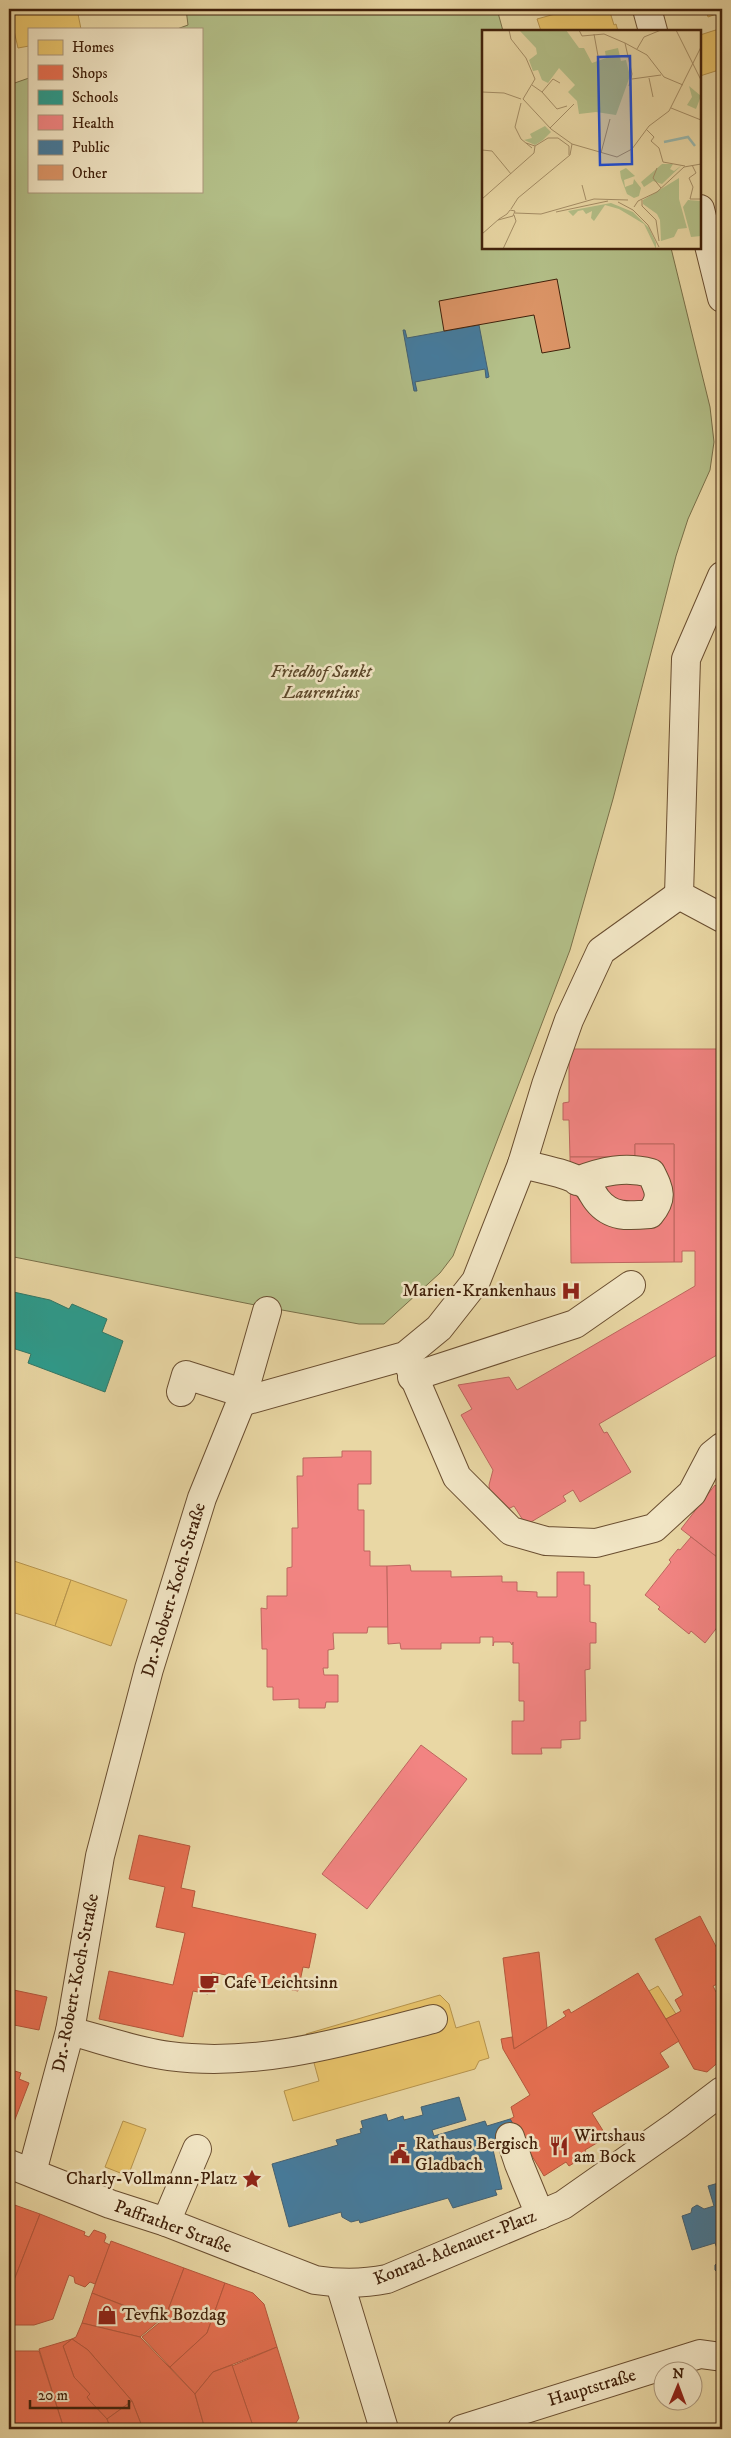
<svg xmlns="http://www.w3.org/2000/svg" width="731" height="2438" font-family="'IM FELL DW Pica',serif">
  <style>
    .green { fill: #b3bf88; stroke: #7a7049 }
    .homes { fill: #e9c46a; stroke: #b6934d }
    .shops { fill: #e76f51; stroke: #b5573c }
    .schools { fill: #2a9d8f; stroke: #317867 }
    .health { fill: #f28482; stroke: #bd665e }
    .public { fill: #457b9d; stroke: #446071 }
    .building { fill: #db9466; stroke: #40200a }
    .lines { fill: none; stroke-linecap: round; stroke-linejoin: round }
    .minor-casing { stroke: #6a4e30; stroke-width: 30 }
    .minor { stroke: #f1e5c4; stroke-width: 28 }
    .labels { text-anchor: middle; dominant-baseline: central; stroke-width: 5; stroke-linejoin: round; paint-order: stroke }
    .park-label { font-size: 18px; font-style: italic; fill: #5d482a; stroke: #f1e5c4 }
    .poi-label { font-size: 18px; fill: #40200a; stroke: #f1e5c4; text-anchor: start }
    .street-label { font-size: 18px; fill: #40200a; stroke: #f1e5c4 }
    .inset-river { fill: none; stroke: #99b8ae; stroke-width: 2.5 }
    .inset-road { fill: none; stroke: #a58e66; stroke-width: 1 }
    .view { fill: #1d4ed8; fill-opacity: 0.15; stroke: #1d4ed8; stroke-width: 2.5 }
    .inset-edge { fill: none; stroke: #40200a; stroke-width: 2.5 }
  </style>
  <rect width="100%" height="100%" fill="#e9d7a4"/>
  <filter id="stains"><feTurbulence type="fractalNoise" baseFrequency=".004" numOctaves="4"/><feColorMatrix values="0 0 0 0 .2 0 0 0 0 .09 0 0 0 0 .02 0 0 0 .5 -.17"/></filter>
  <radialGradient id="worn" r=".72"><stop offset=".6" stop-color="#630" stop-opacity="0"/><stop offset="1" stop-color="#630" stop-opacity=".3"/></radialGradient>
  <!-- green -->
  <path class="green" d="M186,9H497L503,31H483V248H671L710,407L714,442L710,470L688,519L676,556L613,799L570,950L453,1256L440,1273L384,1324H359L260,1306L9,1256V85L29,78V191H201V29H177L188,25Z"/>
  <!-- homes -->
  <g class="homes">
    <path d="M9,9H77L81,29H29V46L18,48Z"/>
    <path d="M573,9H609L614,25L616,24L618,31H541L537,19Z"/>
    <path d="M706,9H722V12L708,17Z"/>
    <path d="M722,28V69L700,76V35Z"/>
    <path d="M14,1561L71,1580L55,1626L9,1611V1576Z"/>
    <path d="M71,1580L127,1600L111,1646L55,1626Z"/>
    <path d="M658,1986L676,2014L666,2019L649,1991Z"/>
    <path d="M440,1995L449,2004L456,2028L479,2021L489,2058L479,2061L475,2069L293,2121L284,2091L319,2081L306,2034Z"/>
    <path d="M123,2121L146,2129L128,2176L105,2167Z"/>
  </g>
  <!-- shops -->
  <g class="shops">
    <path d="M139,1835L190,1846L181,1888L195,1891L192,1907L316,1934L309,1968L303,1967L298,1991L212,1972L208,1994L193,1991L183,2037L99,2019L109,1971L173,1985L185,1933L156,1927L165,1887L129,1879Z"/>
    <path d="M700,1916L722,1958V1982L713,1986L716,1992L718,1991L719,1994L717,1995L722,2004V2059L707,2072L694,2069L666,2019L681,2011L675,2000L683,1995L655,1939Z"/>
    <path d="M539,1952L547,2028L514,2049L503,1958Z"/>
    <path d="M638,1973L679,2041L660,2053L669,2067L592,2113L607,2137L585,2150L587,2155L569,2166L566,2162L544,2176L510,2119L514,2117L511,2107L530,2095L503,2049L501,2039L512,2037L514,2049L566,2016L563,2012L569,2009L571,2013Z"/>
    <path d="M9,1989L47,1997L39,2030L9,2024Z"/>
    <path d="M9,2069L21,2073L19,2079L29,2083L9,2135Z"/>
    <path d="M9,2203L40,2214L9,2293Z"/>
    <path d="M40,2214L85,2232L84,2235L89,2237L94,2230L105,2234L106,2237L104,2242L110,2245L95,2284L90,2282L85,2287L75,2283L74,2277L69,2275L53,2319L34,2325H9V2293Z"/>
    <path d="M111,2241L184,2268L165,2318L162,2320L92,2293Z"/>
    <path d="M184,2268L225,2283L207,2333L170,2367L142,2337L165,2318Z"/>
    <path d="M225,2283L253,2293L264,2304L277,2347L213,2372L195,2394L170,2367L207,2333Z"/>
    <path d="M92,2293L160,2320L140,2337L82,2323Z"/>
    <path d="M82,2323L140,2337L195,2394L205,2429H143L132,2401L88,2350L72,2339L76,2337Z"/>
    <path d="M72,2339L88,2350L132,2401L107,2419L89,2400L87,2397L90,2394L74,2377L63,2346Z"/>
    <path d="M72,2339L63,2346L74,2377L90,2394L87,2397L89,2400L107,2419L109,2424L90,2429H64L39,2349Z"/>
    <path d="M277,2347L299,2418L294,2426L287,2429H254L232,2366Z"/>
    <path d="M9,2351H39L64,2429H9Z"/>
    <path d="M232,2365L254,2429H205L195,2394L213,2372Z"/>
    <path d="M132,2401L143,2429H90L109,2424L107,2419Z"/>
  </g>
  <!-- schools -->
  <path class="schools" d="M9,1291L50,1300L69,1309L72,1304L107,1319L102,1332L123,1341L105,1392L28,1363L31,1354L9,1347Z"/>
  <!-- health -->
  <g class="health">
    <path d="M717,1037H722V1352L599,1424L604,1433L607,1432L631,1472L580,1502L573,1490L563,1496L566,1501L526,1525L514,1506L508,1509L490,1494L489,1485L493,1470L461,1415L472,1409L458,1385L509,1377L517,1390L695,1286V1251H682V1262H674V1144H635V1157H570L569,1120H563V1103L569,1102V1049H717Z"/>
    <path d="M635,1144H674V1262L571,1263L570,1157H635Z"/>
    <path d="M342,1451H371V1484H358V1510H364V1551H370V1566H387L388,1627H368L367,1633H333L334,1649L328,1650V1668H323L324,1675H338V1702H326L325,1708H299V1699L273,1700V1687H267V1649H262L261,1608L267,1609V1596H287V1568L292,1567V1528H298L297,1476H303V1458L342,1457Z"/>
    <path d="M715,1485L722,1491V1561L681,1529Z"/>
    <path d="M691,1537L722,1561V1621L705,1643L691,1631L689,1634L658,1609L660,1607L645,1595L671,1562L669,1560L678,1549L680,1550Z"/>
    <path d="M410,1565L411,1571H451V1577L502,1576V1582H517V1591L537,1592V1597H557V1572H584V1585H590V1622L596,1623V1643H590V1669L585,1670L586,1721H580V1739L561,1740V1748H541L542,1754H512V1721H524V1701H519V1663H513V1642L512,1645L510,1642H494L493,1646V1637H480V1643H441V1649H401L400,1643L388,1644L387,1566Z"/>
    <path d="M421,1745L467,1779L367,1909L322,1874Z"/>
  </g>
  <!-- public -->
  <g class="public">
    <path d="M479,325L489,377L486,378L485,369L415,382L417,391H414L403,330H405L407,338Z"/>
    <path d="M459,2097L466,2120L432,2130L434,2136L485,2121L487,2126L510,2119L519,2133L491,2141L502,2189L495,2190L497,2195L453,2208L448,2198L360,2223L359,2220L351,2222L342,2217L341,2212L289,2227L272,2164L338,2145L336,2140L361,2133L360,2129L363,2128L361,2121L386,2114L388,2121L403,2116L404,2120L423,2115L421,2107Z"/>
    <path d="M722,2182V2277L715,2270V2265L721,2259L715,2243L692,2250L682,2216L691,2213L692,2208L697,2205L704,2209L714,2206L708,2186Z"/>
  </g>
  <!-- building -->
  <path class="building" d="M557,279L570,348L542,353L534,315L444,331L439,301Z"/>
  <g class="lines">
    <defs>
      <g id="minor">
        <path d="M647,9L653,31"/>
        <path d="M700,209L722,298"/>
        <path d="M722,576L686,659L679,895L722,918"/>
        <path d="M522,1164C543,1169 566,1173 585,1184C590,1187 593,1195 597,1200C611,1218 629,1216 650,1214C663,1198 660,1191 651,1173C625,1166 603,1171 577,1181"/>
        <path d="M405,1356L457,1477L511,1531L546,1541L596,1543L654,1528L692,1493L712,1455L722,1447"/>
        <path d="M412,1377L575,1324L631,1285"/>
        <path d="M181,1392L186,1375L243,1393"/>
        <path d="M241,1402L405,1356L439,1328L476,1281L522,1164L546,1085L569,1020L601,951L679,895"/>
        <path d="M70,2031C101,2039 137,2052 169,2056C258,2068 348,2041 433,2019"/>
        <path d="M510,2137L519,2164L540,2215"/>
        <path d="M9,2164L110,2204L166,2222L315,2280C341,2284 362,2284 387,2279L563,2205L677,2125L722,2091"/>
        <path d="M32,2172L70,2031L100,1856L149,1669L202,1498L241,1402L267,1311"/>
        <path d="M166,2222L197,2149"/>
        <path d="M340,2284L384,2429"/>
        <path d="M462,2429L700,2354L722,2357"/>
      </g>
    </defs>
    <!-- minor casing -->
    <use href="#minor" class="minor-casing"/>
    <!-- minor -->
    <use href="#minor" class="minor"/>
  </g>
  <!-- icons -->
  <defs>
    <symbol id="hospital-bare" viewBox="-9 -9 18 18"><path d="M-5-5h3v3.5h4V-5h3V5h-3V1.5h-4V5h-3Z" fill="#8f2418" stroke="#f1e5c4" stroke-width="2.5" paint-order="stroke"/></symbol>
    <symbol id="cafe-bare" viewBox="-9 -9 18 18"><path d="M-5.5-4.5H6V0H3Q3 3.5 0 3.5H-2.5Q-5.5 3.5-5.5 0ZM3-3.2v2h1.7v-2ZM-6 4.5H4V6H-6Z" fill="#8f2418" stroke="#f1e5c4" stroke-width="2.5" paint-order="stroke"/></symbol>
    <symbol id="restaurant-bare" viewBox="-9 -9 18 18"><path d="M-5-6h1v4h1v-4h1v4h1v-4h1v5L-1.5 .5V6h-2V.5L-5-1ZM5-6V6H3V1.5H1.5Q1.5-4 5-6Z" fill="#8f2418" stroke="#f1e5c4" stroke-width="2.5" paint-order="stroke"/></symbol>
    <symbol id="civic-bare" viewBox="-9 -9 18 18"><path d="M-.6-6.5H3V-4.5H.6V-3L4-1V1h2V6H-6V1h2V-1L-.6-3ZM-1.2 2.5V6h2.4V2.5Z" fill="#8f2418" stroke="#f1e5c4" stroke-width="2.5" paint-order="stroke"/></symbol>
    <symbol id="sight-bare" viewBox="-9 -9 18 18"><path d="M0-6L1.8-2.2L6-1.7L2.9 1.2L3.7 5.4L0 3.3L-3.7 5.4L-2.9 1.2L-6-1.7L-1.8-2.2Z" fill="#8f2418" stroke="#f1e5c4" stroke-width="2.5" paint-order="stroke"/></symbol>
    <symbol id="shop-bare" viewBox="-9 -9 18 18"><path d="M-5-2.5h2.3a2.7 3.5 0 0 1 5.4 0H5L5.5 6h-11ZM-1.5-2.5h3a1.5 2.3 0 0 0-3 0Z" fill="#8f2418" stroke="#f1e5c4" stroke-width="2.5" paint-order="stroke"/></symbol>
  </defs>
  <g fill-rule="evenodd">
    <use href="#hospital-bare" x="557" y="1277" width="28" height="28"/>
    <use href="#cafe-bare" x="195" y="1969" width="28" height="28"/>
    <use href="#restaurant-bare" x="545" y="2132" width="28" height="28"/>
    <use href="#civic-bare" x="386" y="2140" width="28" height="28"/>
    <use href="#sight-bare" x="238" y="2165" width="28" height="28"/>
    <use href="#shop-bare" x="93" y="2301" width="28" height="28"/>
  </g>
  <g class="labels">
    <!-- park labels -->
    <g class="park-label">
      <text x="321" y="672">Friedhof Sankt<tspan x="321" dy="21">Laurentius</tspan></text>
    </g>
    <!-- poi labels -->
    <g class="poi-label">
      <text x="556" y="1291" text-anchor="end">Marien-Krankenhaus</text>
      <text x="224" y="1983">Cafe Leichtsinn</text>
      <text x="574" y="2136">Wirtshaus<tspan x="574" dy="21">am Bock</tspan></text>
      <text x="415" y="2144">Rathaus Bergisch<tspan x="415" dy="21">Gladbach</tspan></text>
      <text x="237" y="2179" text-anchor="end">Charly-Vollmann-Platz</text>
      <text x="122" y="2315">Tevfik Bozdag</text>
    </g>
    <!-- street labels -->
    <g class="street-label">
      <text transform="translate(174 1590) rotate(-73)">Dr.-Robert-Koch-Straße</text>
      <text transform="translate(76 1983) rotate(-79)">Dr.-Robert-Koch-Straße</text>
      <text transform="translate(173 2227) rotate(20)">Paffrather Straße</text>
      <text transform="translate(455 2248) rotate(-22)">Konrad-Adenauer-Platz</text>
      <text transform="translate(592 2388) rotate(-17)">Hauptstraße</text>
    </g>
  </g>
  <!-- overview -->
  <g transform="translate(482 30)">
    <rect width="219" height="219" fill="#e9d7a4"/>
    <path d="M84,0L97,18H102L110,33L124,28L123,21L136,18L139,31L144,30L148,46L134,85L114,82L97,84L95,71L86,62L93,55L77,38L66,53L60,50L56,40L51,41L47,30L55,24L54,18L38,1ZM207,56L219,66L214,79L205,75L210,67ZM63,96L69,102L61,110L53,115L42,110L50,108L48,104ZM180,134H191L188,139L192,141L200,135L180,154L171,151L162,157L159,152ZM144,138L153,146L142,150L143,157L151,154L152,149L159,158L157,166L152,168L145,164L139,148L138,141ZM197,148V169L205,198L196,199L192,207L179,211L178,190L175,184L161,174V170ZM206,170L219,171V206L209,207L201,177ZM129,173L151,182L167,198L174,213V219L162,194L137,179L123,175L112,191L109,188L110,181L104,184L101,180L96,181L91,186L86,181Z" fill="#b3bf88"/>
    <path class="inset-river" d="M182,112L206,107L213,116"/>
    <path class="inset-road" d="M27,0L29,9L44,28L53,49L41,69M97,0L100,6L122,4L143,13L165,25L182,47L201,55M194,0L219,50M112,4L116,26M143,13L150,44L147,56M155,19L162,7L179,0M167,48L171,67M150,49L179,45M50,55L60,62L71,49L78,53M0,62L22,63L39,69M60,62L75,79L85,76M41,69L69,99L90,114L135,127L150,119L167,96L187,81L219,17M39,73L33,97L39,109L50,118M189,78L219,90M68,98L92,74M164,99L172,107L169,111L177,118L181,132L203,136M44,113L53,116L66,108H76L87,116V125M0,120L10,121L29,144M119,123L128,89M210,135L214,143L207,148L211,157L208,169H219M175,138L171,148L179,158M100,155L104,170M0,169L52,123L53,116M160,170V176L174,190L177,211M136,172L151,180L166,195L177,217M152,177L156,171L175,162L202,137L219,134M29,179L36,168L88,125L90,114M74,182L126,171M33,183L59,184L112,169L146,170M0,204L17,189L25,184L28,180L33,181L31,186L16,190M21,219L34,191L32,185"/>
    <path class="view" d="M148,26L150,134L118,135L116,27Z"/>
    <rect width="219" height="219" class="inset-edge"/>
  </g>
  <!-- margin -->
  <rect width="731" height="2438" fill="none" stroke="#e9d7a4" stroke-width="30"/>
  <rect x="10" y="10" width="711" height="2418" fill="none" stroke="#40200a" stroke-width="2.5"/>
  <rect x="15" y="15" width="701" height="2408" fill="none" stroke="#40200a"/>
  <!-- legend -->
  <rect x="28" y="28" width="175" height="165" fill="#f1e5c4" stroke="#aa967a"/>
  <rect x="38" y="40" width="25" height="15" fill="#e9c46a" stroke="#aa967a"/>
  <text x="72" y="52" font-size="15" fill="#40200a">Homes</text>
  <rect x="38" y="65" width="25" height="15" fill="#e76f51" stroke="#aa967a"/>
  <text x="72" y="78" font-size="15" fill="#40200a">Shops</text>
  <rect x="38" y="90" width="25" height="15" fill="#2a9d8f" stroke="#aa967a"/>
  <text x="72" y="102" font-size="15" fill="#40200a">Schools</text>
  <rect x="38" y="115" width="25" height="15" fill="#f28482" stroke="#aa967a"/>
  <text x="72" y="128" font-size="15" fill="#40200a">Health</text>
  <rect x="38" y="140" width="25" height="15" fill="#457b9d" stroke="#aa967a"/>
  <text x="72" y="152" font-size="15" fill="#40200a">Public</text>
  <rect x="38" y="165" width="25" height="15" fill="#db9466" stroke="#aa967a"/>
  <text x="72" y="178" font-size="15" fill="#40200a">Other</text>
  <!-- north arrow -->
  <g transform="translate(678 2386) rotate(1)"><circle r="24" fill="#f1e5c4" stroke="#aa967a"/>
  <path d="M0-4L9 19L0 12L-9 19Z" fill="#8f2418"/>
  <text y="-8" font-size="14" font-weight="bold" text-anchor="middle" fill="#40200a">N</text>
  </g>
  <!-- scale -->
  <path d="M30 2400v8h99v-8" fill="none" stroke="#40200a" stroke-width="2.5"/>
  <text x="38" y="2400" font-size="15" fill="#40200a" stroke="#f1e5c4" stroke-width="4" paint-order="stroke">20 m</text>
  <rect width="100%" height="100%" filter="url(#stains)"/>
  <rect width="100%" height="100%" fill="url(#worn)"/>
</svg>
